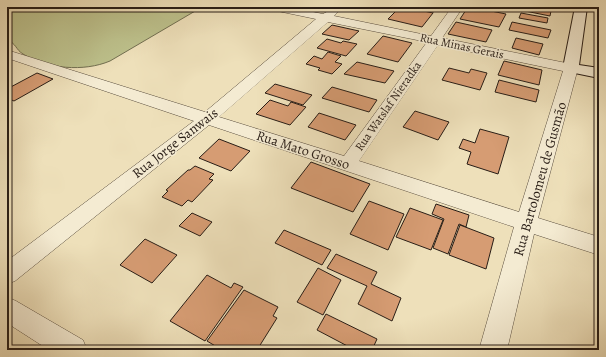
<svg xmlns="http://www.w3.org/2000/svg" width="606" height="357" font-family="Alegreya,serif">
  <style>
    .green { fill: #bdc18c; stroke: #726f51 }
    .building { fill: #d69c73; stroke: #281d16 }
    .lines { fill: none; stroke-linecap: round; stroke-linejoin: round }
    .street-casing { stroke: #5a4e3f; stroke-width: 1 }
    .secondary-casing { stroke: #281d16; stroke-width: 2 }
    .street { fill: #f4ebd2; fill-rule: evenodd }
    .secondary { fill: #f4ebd2; fill-rule: evenodd }
    .labels { text-anchor: middle; dominant-baseline: central; stroke-width: 3; stroke-linejoin: round; paint-order: stroke }
    .far-street-label { font-size: 12px; fill: #281d16; stroke: #f4ebd2 }
    .street-label { font-size: 14px; fill: #281d16; stroke: #f4ebd2 }
  </style>
  <rect width="100%" height="100%" fill="#eee0ba"/>
  <filter id="stains"><feTurbulence type="fractalNoise" baseFrequency=".005" numOctaves="4"/><feColorMatrix values="0 0 0 0 .2 0 0 0 0 .09 0 0 0 0 .02 0 0 0 .5 -.17"/></filter>
  <radialGradient id="worn" r=".72"><stop offset=".6" stop-color="#630" stop-opacity="0"/><stop offset="1" stop-color="#630" stop-opacity=".3"/></radialGradient>
  <!-- green -->
  <path class="green" d="M7,7H78L86,9L122,7L124,10L140,9L141,7H202L110,61C84,72 47,69 23,54C16,50 16,43 7,40Z"/>
  <!-- building -->
  <g class="building">
    <path d="M400,7H406L433,13L422,27L388,19Z"/>
    <path d="M410,7H438L434,12Z"/>
    <path d="M468,7H471L506,14L499,27L460,19Z"/>
    <path d="M526,7H530L551,11L550,16L525,11Z"/>
    <path d="M521,13L548,18L547,23L519,18Z"/>
    <path d="M456,22L492,30L486,42L448,34Z"/>
    <path d="M512,22L551,30L548,38L509,30Z"/>
    <path d="M332,25L359,31L349,40L322,34Z"/>
    <path d="M383,36L412,43L398,62L367,54Z"/>
    <path d="M516,38L543,44L539,55L512,48Z"/>
    <path d="M327,39L341,43L343,41L357,44L346,56L317,48Z"/>
    <path d="M328,52L341,56L335,62L342,64L332,74L318,70L320,68L306,64L314,56L322,59Z"/>
    <path d="M504,61L542,70L539,85L498,75Z"/>
    <path d="M357,62L394,71L385,83L344,74Z"/>
    <path d="M449,68L469,73L471,69L487,73L480,90L442,80Z"/>
    <path d="M37,73L53,79L14,101L7,98V89Z"/>
    <path d="M499,80L539,90L536,102L495,92Z"/>
    <path d="M275,84L312,95L303,105L265,93Z"/>
    <path d="M332,87L377,100L369,112L322,98Z"/>
    <path d="M270,100L288,106L291,102L306,107L290,125L256,114Z"/>
    <path d="M415,111L449,122L438,140L403,127Z"/>
    <path d="M319,113L356,125L345,140L308,127Z"/>
    <path d="M480,129L509,137L498,174L467,164L471,152L459,148L463,139L475,143Z"/>
    <path d="M219,139L250,151L231,171L199,158Z"/>
    <path d="M311,162L370,184L353,212L291,188Z"/>
    <path d="M195,166L214,174L209,179L213,180L192,202L188,200L182,206L162,197L168,191L166,190L188,170H190Z"/>
    <path d="M369,201L404,214L388,250L350,234Z"/>
    <path d="M436,204L469,215L466,227L459,224L448,254L433,248L444,219L432,214Z"/>
    <path d="M410,208L443,220L431,250L396,237Z"/>
    <path d="M192,213L212,222L200,236L179,226Z"/>
    <path d="M460,225L494,238L486,269L449,255Z"/>
    <path d="M284,230L331,250L322,265L275,243Z"/>
    <path d="M145,239L177,255L152,283L120,265Z"/>
    <path d="M336,254L377,272L371,284L401,298L392,321L358,304L367,286L327,268Z"/>
    <path d="M318,268L341,280L323,315L297,302Z"/>
    <path d="M207,275L231,288L234,283L243,287L205,341L170,321Z"/>
    <path d="M244,290L278,307L273,316L277,318L257,350H222L207,341Z"/>
    <path d="M326,314L377,339L372,350H355L317,330Z"/>
  </g>
  <g class="lines">
    <defs>
      <g id="street">
        <path d="M267,7H288L323,14L332,9L338,12L334,16L431,36L452,7H463L442,38L576,65L578,68L538,218L599,237V255L534,234L507,350H479L514,227L209,125L15,281L7,284V261L194,121L7,58V50L205,112L316,19L268,9ZM328,22L427,42L344,156L219,117ZM438,45L563,71L519,212L359,161Z"/>
        <path d="M7,297L16,301L83,340L87,350H49L7,323Z"/>
      </g>
      <path id="secondary" d="M575,7H587L579,65L599,68V78L565,71L563,68Z"/>
    </defs>
    <!-- street casing -->
    <use href="#street" class="street-casing"/>
    <!-- secondary casing -->
    <use href="#secondary" class="secondary-casing"/>
    <!-- street -->
    <use href="#street" class="street"/>
    <!-- secondary -->
    <use href="#secondary" class="secondary"/>
  </g>
  <g class="labels">
    <!-- far-street labels -->
    <g class="far-street-label">
      <text transform="translate(462 46) rotate(12)">Rua Minas Gerais</text>
      <text transform="translate(388 106) rotate(-55)">Rua Watslaf Nieradka</text>
    </g>
    <!-- street labels -->
    <g class="street-label">
      <text transform="translate(175 143) rotate(-38)">Rua Jorge Sanwais</text>
      <text transform="translate(303 150) rotate(18)">Rua Mato Grosso</text>
      <text transform="translate(540 179) rotate(-74)">Rua Bartolomeu de Gusmão</text>
    </g>
  </g>
  <!-- margin -->
  <rect width="606" height="357" fill="none" stroke="#eee0ba" stroke-width="24"/>
  <rect x="8" y="8" width="590" height="341" fill="none" stroke="#281d16" stroke-width="2"/>
  <rect x="12" y="12" width="582" height="333" fill="none" stroke="#281d16"/>
  <rect width="100%" height="100%" filter="url(#stains)"/>
  <rect width="100%" height="100%" fill="url(#worn)"/>
</svg>
